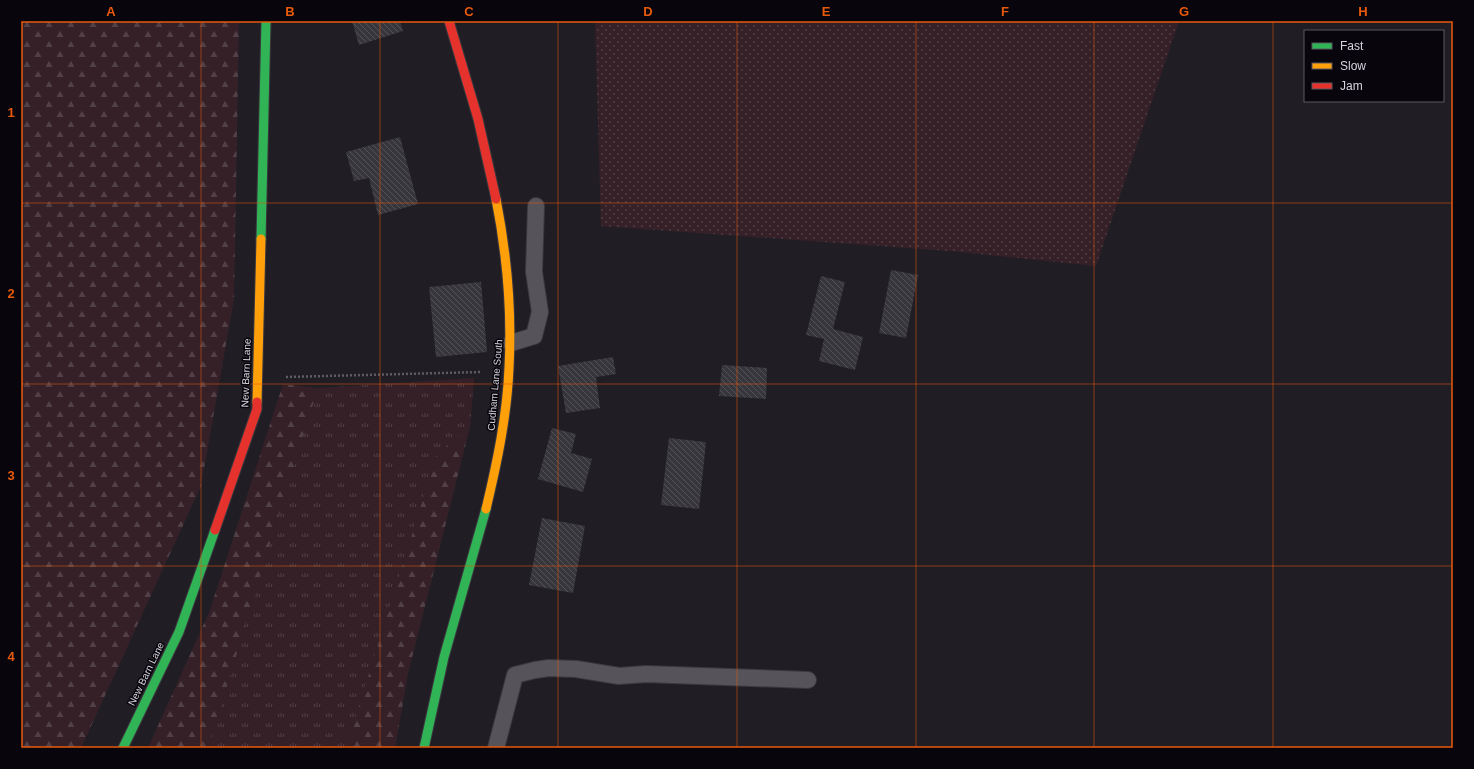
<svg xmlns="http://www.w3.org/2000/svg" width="1474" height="769" font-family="Arial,sans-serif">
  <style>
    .grass { fill: url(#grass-tufts) }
    .forest { fill: url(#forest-firs) }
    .park { fill: url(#park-dots) }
    .building { fill: url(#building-back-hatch) }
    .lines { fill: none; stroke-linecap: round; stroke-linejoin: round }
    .lane-casing { stroke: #3b393f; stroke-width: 18 }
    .fast-casing { stroke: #3b393f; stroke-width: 11 }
    .slow-casing { stroke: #3b393f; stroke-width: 11 }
    .jam-casing { stroke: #3b393f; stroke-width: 11 }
    .path { stroke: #5f5d62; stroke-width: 2.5; stroke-dasharray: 2 2; stroke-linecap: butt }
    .lane { stroke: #56545a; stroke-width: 16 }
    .fast { stroke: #30b455; stroke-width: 9 }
    .slow { stroke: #ff9f0a; stroke-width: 9 }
    .jam { stroke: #e5322d; stroke-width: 9 }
    .grid { fill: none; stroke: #e8590c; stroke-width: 1; stroke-opacity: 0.55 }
    .labels { text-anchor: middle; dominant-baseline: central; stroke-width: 3; stroke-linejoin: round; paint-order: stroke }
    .street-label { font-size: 10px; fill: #d7d4dd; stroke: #08060c }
    .neatline { fill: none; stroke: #e8590c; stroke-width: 1.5 }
    .grid-label { font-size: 13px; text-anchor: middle; font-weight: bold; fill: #e8590c }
  </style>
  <defs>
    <pattern id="grass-tufts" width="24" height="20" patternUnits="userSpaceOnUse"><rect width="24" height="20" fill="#352028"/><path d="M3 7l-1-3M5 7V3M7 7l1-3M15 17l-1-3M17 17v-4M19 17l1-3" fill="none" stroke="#524047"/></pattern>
    <pattern id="forest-firs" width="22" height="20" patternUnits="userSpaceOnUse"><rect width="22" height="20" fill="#352028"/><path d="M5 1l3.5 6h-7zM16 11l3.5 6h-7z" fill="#524047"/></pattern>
    <pattern id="park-dots" width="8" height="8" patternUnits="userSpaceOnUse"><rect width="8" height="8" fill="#352028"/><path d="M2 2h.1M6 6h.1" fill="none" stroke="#524047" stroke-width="1.8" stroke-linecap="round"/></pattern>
    <pattern id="building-back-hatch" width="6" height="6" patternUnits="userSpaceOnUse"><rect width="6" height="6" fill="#36363c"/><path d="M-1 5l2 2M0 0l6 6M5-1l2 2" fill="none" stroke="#525258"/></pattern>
  </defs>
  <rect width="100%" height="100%" fill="#201e24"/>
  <!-- grass -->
  <path class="grass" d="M474,378L470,427L437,454L346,748H208L318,388Z"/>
  <!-- forest -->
  <g class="forest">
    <path d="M21,21H239L234,299L201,486L81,748H21Z"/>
    <path d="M283,384L318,388L208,748H148L210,610Z"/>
    <path d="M470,427L408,674L395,748H346L437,454Z"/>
  </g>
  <!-- park -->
  <path class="park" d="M595,21H1179L1096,266L950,251L601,226Z"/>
  <!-- building -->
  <g class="building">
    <path d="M352,21H400L403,31L359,45Z"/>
    <path d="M400,137L418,204L378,215L369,178L354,181L346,152Z"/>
    <path d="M891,270L918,275L906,338L879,333Z"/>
    <path d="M821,276L845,282L833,329L863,337L855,370L819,361L824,339L806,335Z"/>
    <path d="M481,282L487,352L436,357L429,287Z"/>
    <path d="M613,357L616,374L596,377L600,408L566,413L558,366Z"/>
    <path d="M722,365L767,368L766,399L719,396Z"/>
    <path d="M552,428L576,434L571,453L592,459L583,492L538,479Z"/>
    <path d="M669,438L706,442L699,509L661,505Z"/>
    <path d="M542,518L585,526L573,593L529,585Z"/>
  </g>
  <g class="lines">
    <defs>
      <g id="lane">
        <path d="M511,343L534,336L540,312L534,272L536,206"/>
        <path d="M496,748L515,675L535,670L549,668L576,669L619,676L646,674L808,680"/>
      </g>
      <g id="fast">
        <path d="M261,239L266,21"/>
        <path d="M123,748L179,632L215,530"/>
        <path d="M424,748L444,657L486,509"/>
      </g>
      <g id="slow">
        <path d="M257,402L261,239"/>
        <path d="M486,509C497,463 507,416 509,368C512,312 507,255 496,199"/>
      </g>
      <g id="jam">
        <path d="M449,21L478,119L496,199"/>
        <path d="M215,530L257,409V402"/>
      </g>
    </defs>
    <!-- lane casing -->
    <use href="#lane" class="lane-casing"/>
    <!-- fast casing -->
    <use href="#fast" class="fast-casing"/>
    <!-- slow casing -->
    <use href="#slow" class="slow-casing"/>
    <!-- jam casing -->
    <use href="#jam" class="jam-casing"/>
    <!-- path -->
    <path class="path" d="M286,377L481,372"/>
    <!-- lane -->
    <use href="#lane" class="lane"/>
    <!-- fast -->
    <use href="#fast" class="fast"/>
    <!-- slow -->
    <use href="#slow" class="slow"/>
    <!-- jam -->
    <use href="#jam" class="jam"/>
  </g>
  <!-- grid -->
  <path class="grid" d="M201,21V748M380,21V748M558,21V748M737,21V748M916,21V748M1094,21V748M1273,21V748M21,203H1453M21,384H1453M21,566H1453"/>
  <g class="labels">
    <!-- street labels -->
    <g class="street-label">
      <text transform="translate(246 373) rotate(-88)">New Barn Lane</text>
      <text transform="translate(495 385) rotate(-85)">Cudham Lane South</text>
      <text transform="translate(146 674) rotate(-64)">New Barn Lane</text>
    </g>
  </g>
  <!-- border -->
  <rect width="1474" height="769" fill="none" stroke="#08060c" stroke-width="44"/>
  <!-- legend -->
  <rect x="1304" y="30" width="140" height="72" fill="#08060c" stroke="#5b5860"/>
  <rect x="1312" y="43" width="20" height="6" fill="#30b455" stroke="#5b5860"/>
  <text x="1340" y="50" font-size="12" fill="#d7d4dd">Fast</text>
  <rect x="1312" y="63" width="20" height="6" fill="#ff9f0a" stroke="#5b5860"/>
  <text x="1340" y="70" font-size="12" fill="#d7d4dd">Slow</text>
  <rect x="1312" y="83" width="20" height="6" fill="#e5322d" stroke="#5b5860"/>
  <text x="1340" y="90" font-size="12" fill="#d7d4dd">Jam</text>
  <rect x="22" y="22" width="1430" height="725" class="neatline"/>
  <g class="grid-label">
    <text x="111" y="16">A</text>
    <text x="290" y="16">B</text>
    <text x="469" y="16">C</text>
    <text x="648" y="16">D</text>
    <text x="826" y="16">E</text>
    <text x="1005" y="16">F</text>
    <text x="1184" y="16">G</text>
    <text x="1363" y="16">H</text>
    <text x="11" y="117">1</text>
    <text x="11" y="298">2</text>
    <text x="11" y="480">3</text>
    <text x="11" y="661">4</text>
  </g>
</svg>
